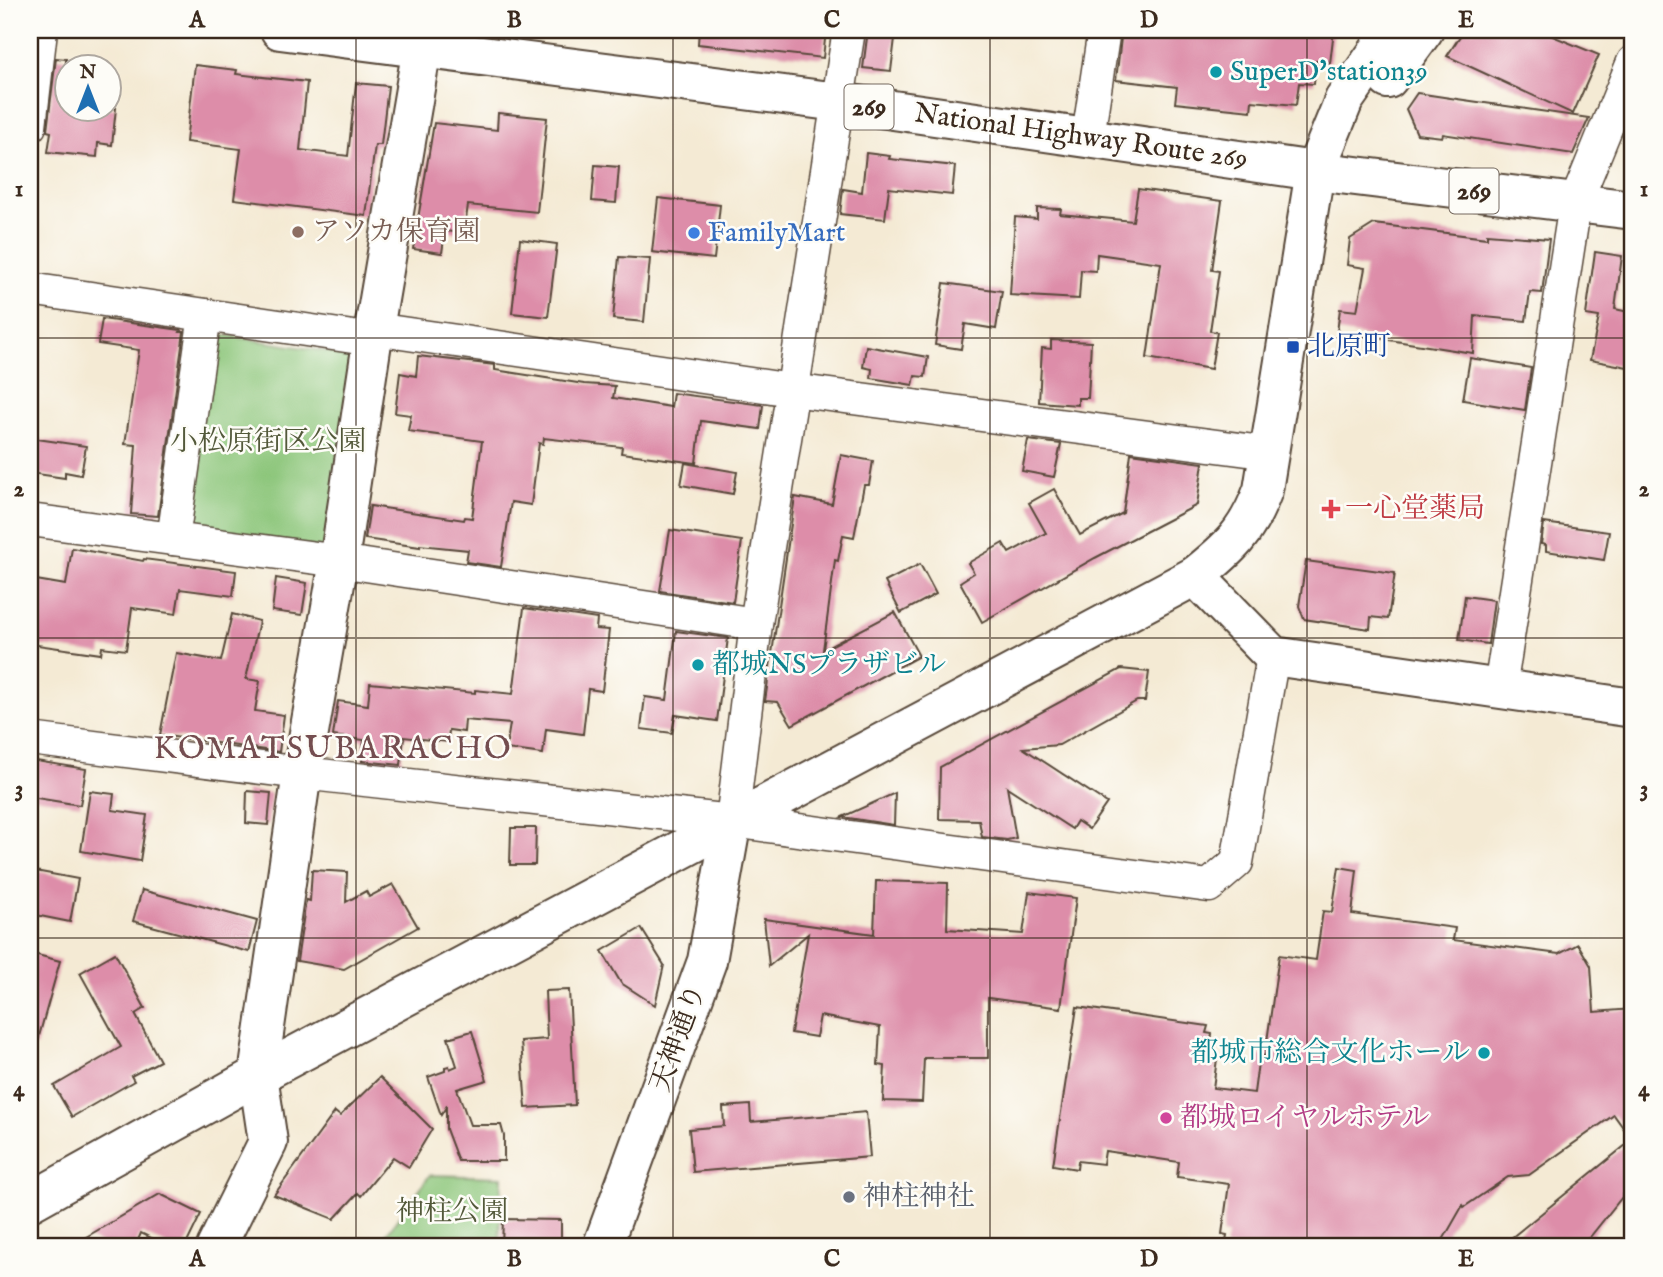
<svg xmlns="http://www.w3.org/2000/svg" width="1663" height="1277" font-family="'IM FELL English','Noto Serif JP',serif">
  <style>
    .green { fill: #8cc67a; stroke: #64784c; stroke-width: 2 }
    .building { fill: #dd8da9 }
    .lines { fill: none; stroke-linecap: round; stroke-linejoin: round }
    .minor-casing { stroke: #574739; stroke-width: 35 }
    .tertiary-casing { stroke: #574739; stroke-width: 42 }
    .trunk-casing { stroke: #574739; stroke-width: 42 }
    .minor { stroke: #fff; stroke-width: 32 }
    .tertiary { stroke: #fff; stroke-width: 38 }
    .trunk { stroke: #fff; stroke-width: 38 }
    .grid { fill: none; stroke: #3b2a1e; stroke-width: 2; stroke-opacity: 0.55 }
    .culture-dot { fill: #0f9aa8; stroke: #fdfcf7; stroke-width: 2.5 }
    .education-dot { fill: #8d6e63; stroke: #fdfcf7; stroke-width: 2.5 }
    .shop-dot { fill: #3f7fe0; stroke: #fdfcf7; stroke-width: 2.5 }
    .transit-dot { fill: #1a4fb4; stroke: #fdfcf7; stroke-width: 2.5 }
    .health-dot { fill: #e0444e; stroke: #fdfcf7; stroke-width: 2.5 }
    .hotel-dot { fill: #d1479c; stroke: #fdfcf7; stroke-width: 2.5 }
    .worship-dot { fill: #6b7280; stroke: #fdfcf7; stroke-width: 2.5 }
    .labels { text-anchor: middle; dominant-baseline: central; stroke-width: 5; stroke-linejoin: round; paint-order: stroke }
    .shield { fill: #fdfcf7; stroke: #75695f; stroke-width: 2 }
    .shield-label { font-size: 26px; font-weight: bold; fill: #3b2a1e }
    .culture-label { font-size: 28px; fill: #0d838f; stroke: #fdfcf7; text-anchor: start }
    .street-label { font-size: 28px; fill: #3b2a1e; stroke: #fdfcf7 }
    .education-label { font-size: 28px; fill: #785e54; stroke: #fdfcf7; text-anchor: start }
    .shop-label { font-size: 28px; fill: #366cbe; stroke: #fdfcf7; text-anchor: start }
    .transit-label { font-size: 28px; fill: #164399; stroke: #fdfcf7; text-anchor: start }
    .park-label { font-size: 28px; fill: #53593a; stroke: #fdfcf7 }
    .health-label { font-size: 28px; fill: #be3a42; stroke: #fdfcf7; text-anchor: start }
    .hotel-label { font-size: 28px; fill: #b23c85; stroke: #fdfcf7; text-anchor: start }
    .worship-label { font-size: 28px; fill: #5b616d; stroke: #fdfcf7; text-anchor: start }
    .quarter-label { font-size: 32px; letter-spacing: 2px; fill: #744d4f; stroke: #fdfcf7 }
    .neatline { fill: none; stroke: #3b2a1e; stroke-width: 2.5 }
    .grid-label { font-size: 23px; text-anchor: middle; font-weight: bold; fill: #3b2a1e }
  </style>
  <rect width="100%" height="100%" fill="#fdfcf7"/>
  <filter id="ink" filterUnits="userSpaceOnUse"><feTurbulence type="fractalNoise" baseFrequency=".0143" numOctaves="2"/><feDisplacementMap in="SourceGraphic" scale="14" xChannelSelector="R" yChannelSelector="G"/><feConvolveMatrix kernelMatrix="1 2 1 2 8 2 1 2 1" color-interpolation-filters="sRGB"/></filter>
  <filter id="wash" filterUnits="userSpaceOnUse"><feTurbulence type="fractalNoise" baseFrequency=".00686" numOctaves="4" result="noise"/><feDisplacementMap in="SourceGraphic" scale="28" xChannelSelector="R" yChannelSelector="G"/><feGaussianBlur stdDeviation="1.57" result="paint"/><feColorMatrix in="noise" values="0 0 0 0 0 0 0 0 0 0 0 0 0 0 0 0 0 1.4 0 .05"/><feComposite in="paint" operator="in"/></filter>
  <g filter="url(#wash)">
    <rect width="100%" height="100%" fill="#f4ead4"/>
    <!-- green -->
    <g class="green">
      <path d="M210,333L356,356L326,550L179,528Z"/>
      <path d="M430,1175L502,1177L499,1247H377Z"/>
    </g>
    <g id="blocks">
      <!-- building -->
      <g class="building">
        <path d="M699,30H826L823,58L698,44Z"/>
        <path d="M868,30H896L891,71L863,68Z"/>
        <path d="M1122,30H1334L1330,63L1316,61L1314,84L1299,83L1296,105L1252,101L1251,111L1175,103L1177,87L1116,80Z"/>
        <path d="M1464,30H1538L1599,55L1573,114L1447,56Z"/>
        <path d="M56,58L66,59V108H116L112,145L98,143L97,157L48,152L51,132L47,131Z"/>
        <path d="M195,65L237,70L236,74L307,82L300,150L348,156L356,83L388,86L381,145H375L366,216L234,199L241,149L186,142Z"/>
        <path d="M1417,93L1457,99L1589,118L1573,154L1443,134L1442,137L1417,134L1406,109Z"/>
        <path d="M498,113L547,118L537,212L468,205L464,233L445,231L442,253L413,249L434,123L497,130Z"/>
        <path d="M866,153L890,156L889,159L955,166L952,195L889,188L885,219L840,214L843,189L862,192Z"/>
        <path d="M595,165L619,167L616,203L592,201Z"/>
        <path d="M1138,189L1222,201L1212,270L1219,271L1210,331L1217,332L1211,369L1147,358L1161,263L1097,254L1096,271L1081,270L1079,299L1010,295L1015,217L1037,219V208L1061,209L1060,214L1133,221Z"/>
        <path d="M658,198L720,205L714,259L652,252Z"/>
        <path d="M1374,224L1487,238V234L1549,239L1542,293L1530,292L1526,321L1475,316L1473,353L1337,332L1340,309L1357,311L1365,268L1347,265L1350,239Z"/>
        <path d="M520,239L557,244L548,317L512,313Z"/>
        <path d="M1595,252L1622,256L1615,309L1633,313V368L1590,360L1599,317L1586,315Z"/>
        <path d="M619,257L650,259L644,322L613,319Z"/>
        <path d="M944,283L1002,291L996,329L965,324L961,349L935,345Z"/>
        <path d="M102,319L181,330L180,332H184L158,516L131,514L136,445L125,444L139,350L98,344Z"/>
        <path d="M1051,340L1091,342L1088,398H1078V405L1039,402L1042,348L1051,349Z"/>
        <path d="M866,346L928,357L925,377L915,376L913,385L871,378L872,369L863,367Z"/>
        <path d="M418,356L495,365V370L584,384L615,386L613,398L671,407L673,393L763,405L760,429L701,421L696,463L621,453L622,447L544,438L543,444L539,443L531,505L511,502L501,567L466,562L468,550L420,545V547L365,539L370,506L464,520L465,517L472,518L482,441L408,431L411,415L395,413L400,373L416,376Z"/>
        <path d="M1470,358L1531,368L1525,410L1463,400Z"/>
        <path d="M30,438L86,446L81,475L65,472V478L30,473Z"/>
        <path d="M1028,440L1061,444L1054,477L1022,471Z"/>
        <path d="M1131,453L1203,463L1197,505L1095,558L982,622L960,582L974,573L968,563L1003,543L1009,553L1046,533L1029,503L1054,489L1080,535L1123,513Z"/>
        <path d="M841,455L873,461L869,485H864L854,537L843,535L838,561L835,560L823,650L895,612L919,656L792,725L778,702L765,701L795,497L832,504Z"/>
        <path d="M685,463L737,472L733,494L681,485Z"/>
        <path d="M1544,523L1609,532L1604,560L1546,551V545L1541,544Z"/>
        <path d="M670,530L742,541L733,602L660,591Z"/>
        <path d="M72,548L143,561L144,559L236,571L233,596L180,589L176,614L132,608L126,650L102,647L101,654L30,644V579L66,585Z"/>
        <path d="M1306,561L1395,573L1388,619L1371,617L1370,629L1304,619L1299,606Z"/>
        <path d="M920,564L936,594L901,613L885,582Z"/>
        <path d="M276,578L307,583L302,615L272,611Z"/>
        <path d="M1465,596L1494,600L1488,644L1459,640Z"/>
        <path d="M524,608L597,619L596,629L609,630L602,691L588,689L583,734L546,729L543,754L506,749L510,724L465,720L464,732L449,730L448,742L404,737L401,765L362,761L364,740L333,736L338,701L368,705L370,683L475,693V690L513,694Z"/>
        <path d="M232,614L259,621L246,679L260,681L255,711L284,715L279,752L160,735L176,653L221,661Z"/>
        <path d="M676,631L728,638L717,721L675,715L672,733L641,729L645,697L667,700Z"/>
        <path d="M1121,669L1149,672L1145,701H1137L1059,745L1023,748L1107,803L1089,829L1077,821L1072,829L1007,787L1016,838L1007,840L982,837L979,820L939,819L940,767Z"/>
        <path d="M30,760L86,769L80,805L30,797Z"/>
        <path d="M90,791L114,794L112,810L147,815L140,861L81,851Z"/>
        <path d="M247,791L271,793L268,825L246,823Z"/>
        <path d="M895,793L894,825L842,817Z"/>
        <path d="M511,828H536L535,865H510Z"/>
        <path d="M1339,867L1357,870L1352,914L1455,928L1453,940L1559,954L1578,944L1591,966L1594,1012L1633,1009V1178L1622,1197L1590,1237L1576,1247H1500L1632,1140L1614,1115L1529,1175L1508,1177L1464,1207L1463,1205L1439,1247H1225L1227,1235L1222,1234L1229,1184L1177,1177L1179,1162L1105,1151L1103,1164L1078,1161L1077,1169L1053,1165L1077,1007L1208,1026L1206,1033L1212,1034L1208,1058L1217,1059L1213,1088L1254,1093L1259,1055L1265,1056L1279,955L1316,960L1323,911L1332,912Z"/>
        <path d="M30,870L78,879L70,922L30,914Z"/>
        <path d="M312,870L347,872L346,902L366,891L369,897L393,884L418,927L344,969L297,961L306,900L310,901Z"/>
        <path d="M876,881L948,883L947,929L1023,934L1029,892L1076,898L1061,1008L988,998V1058H924L922,1102L883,1101L885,1066L878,1065L880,1027L820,1016L816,1037L791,1033L808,934L769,966L764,919L874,934Z"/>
        <path d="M142,890L257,921L249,952L133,921Z"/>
        <path d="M641,928L664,965L655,1005L621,983L602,951Z"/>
        <path d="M30,953L60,961L36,1047L30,1046Z"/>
        <path d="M115,953L145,1008L135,1014L160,1061L131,1076L134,1081L72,1117L54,1086L121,1047L80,973Z"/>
        <path d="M569,990L575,1105L526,1108L521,1041L547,1039L545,991Z"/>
        <path d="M472,1031L487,1080L457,1089L470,1125H501L504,1136V1161H458L446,1129V1107L441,1115L428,1077L445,1071V1067L449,1066L450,1069L457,1066L448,1038Z"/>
        <path d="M380,1077L432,1129L409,1167L393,1157L361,1196L358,1193L334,1219L274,1195L335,1112L340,1116Z"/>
        <path d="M750,1105L751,1122L866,1112L870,1157L693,1172L689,1129L724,1126L723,1107Z"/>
        <path d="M160,1194L201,1214L185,1247H170L141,1233L135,1247H109L86,1237Z"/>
        <path d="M503,1219L561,1220V1247H502Z"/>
      </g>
    </g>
  </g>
  <g filter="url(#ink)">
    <use href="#blocks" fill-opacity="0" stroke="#574739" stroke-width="2"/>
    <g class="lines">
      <defs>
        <g id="minor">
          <path d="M30,126L41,30"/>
          <path d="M1088,137L1104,30"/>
          <path d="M30,289L373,340"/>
          <path d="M374,329L792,390L1270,453"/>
          <path d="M30,520L339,561L756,624"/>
          <path d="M173,539L205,315"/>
          <path d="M1500,689L1575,204L1633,62"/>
          <path d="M30,739L302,773L732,821L1209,886L1237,862L1273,656"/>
          <path d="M732,821L756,624L849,30"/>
        </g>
        <g id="tertiary">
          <path d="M1388,79L1424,30"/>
          <path d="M1195,576L1273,656L1633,708"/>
          <path d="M30,1202L258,1075L1195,576C1230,548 1247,533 1263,490L1315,171L1344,100L1393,30"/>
          <path d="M216,1247L268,1142L258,1075L302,773L339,561L374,329L425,30"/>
          <path d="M602,1247L707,961L732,821"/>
        </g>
        <path id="trunk" d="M280,30L838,102L1315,171L1633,210"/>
      </defs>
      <!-- minor casing -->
      <use href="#minor" class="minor-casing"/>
      <!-- tertiary casing -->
      <use href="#tertiary" class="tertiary-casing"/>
      <!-- trunk casing -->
      <use href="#trunk" class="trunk-casing"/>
      <!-- minor -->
      <use href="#minor" class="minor"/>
      <!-- tertiary -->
      <use href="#tertiary" class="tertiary"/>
      <!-- trunk -->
      <use href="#trunk" class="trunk"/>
    </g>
  </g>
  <!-- grid -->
  <path class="grid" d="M356,30V1247M673,30V1247M990,30V1247M1307,30V1247M30,338H1633M30,638H1633M30,938H1633"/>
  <!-- markers -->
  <g class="culture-dot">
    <circle cx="1216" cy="72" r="7"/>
    <circle cx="698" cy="665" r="7"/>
    <circle cx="1484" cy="1053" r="7"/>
  </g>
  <circle class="education-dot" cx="298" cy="232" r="7"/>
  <circle class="shop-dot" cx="694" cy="233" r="7"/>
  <rect class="transit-dot" x="1286" y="340" width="14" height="14" rx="3.5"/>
  <path class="health-dot" d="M1327.5 498.5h7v7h7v7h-7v7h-7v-7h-7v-7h7z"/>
  <circle class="hotel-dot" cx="1166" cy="1118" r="7"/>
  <circle class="worship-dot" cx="849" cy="1197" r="7"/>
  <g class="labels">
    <!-- shield labels -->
    <g class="shield">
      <rect x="844.5" y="84.5" width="49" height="45" rx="5"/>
      <rect x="1449.5" y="168.5" width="49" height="45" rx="5"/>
    </g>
    <g class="shield-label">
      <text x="869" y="107">269</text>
      <text x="1474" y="191">269</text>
    </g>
    <!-- culture labels -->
    <g class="culture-label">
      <text x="1230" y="72">SuperD'station39</text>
      <text x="712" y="665">都城NSプラザビル</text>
      <text x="1470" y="1053" text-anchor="end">都城市総合文化ホール</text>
    </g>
    <!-- street labels -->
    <g class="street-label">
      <text transform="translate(1081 137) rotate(8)">National Highway Route 269</text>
      <text transform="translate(679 1038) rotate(-70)">天神通り</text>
    </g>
    <!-- education labels -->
    <g class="education-label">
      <text x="312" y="232">アソカ保育園</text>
    </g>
    <!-- shop labels -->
    <g class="shop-label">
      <text x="708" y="233">FamilyMart</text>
    </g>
    <!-- transit labels -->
    <g class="transit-label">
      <text x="1307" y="347">北原町</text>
    </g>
    <!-- park labels -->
    <g class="park-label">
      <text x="268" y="442">小松原街区公園</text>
      <text x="452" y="1212">神柱公園</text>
    </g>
    <!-- health labels -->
    <g class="health-label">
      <text x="1345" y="509">一心堂薬局</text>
    </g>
    <!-- hotel labels -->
    <g class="hotel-label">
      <text x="1180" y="1118">都城ロイヤルホテル</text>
    </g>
    <!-- worship labels -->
    <g class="worship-label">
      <text x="863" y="1197">神柱神社</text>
    </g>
    <!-- quarter labels -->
    <g class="quarter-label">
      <text x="333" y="749">KOMATSUBARACHO</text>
    </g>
  </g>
  <!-- margin -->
  <rect width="1663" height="1277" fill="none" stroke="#fdfcf7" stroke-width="77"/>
  <!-- north arrow -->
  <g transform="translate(88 88)"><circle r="33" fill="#fdfcf7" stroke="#afa8a0" stroke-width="2"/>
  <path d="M0-5L12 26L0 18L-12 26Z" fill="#1f6fb2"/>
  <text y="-10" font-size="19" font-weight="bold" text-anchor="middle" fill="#3b2a1e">N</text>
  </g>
  <rect x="38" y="38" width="1586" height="1200" class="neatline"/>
  <g class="grid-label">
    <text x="197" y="27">A</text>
    <text x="514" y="27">B</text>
    <text x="832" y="27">C</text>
    <text x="1149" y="27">D</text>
    <text x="1466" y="27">E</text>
    <text x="19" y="196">1</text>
    <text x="1644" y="196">1</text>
    <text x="19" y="496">2</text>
    <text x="1644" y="496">2</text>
    <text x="19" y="796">3</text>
    <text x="1644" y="796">3</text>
    <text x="19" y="1096">4</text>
    <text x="1644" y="1096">4</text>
    <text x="197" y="1266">A</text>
    <text x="514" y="1266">B</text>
    <text x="832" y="1266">C</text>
    <text x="1149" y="1266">D</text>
    <text x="1466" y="1266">E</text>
  </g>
</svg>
